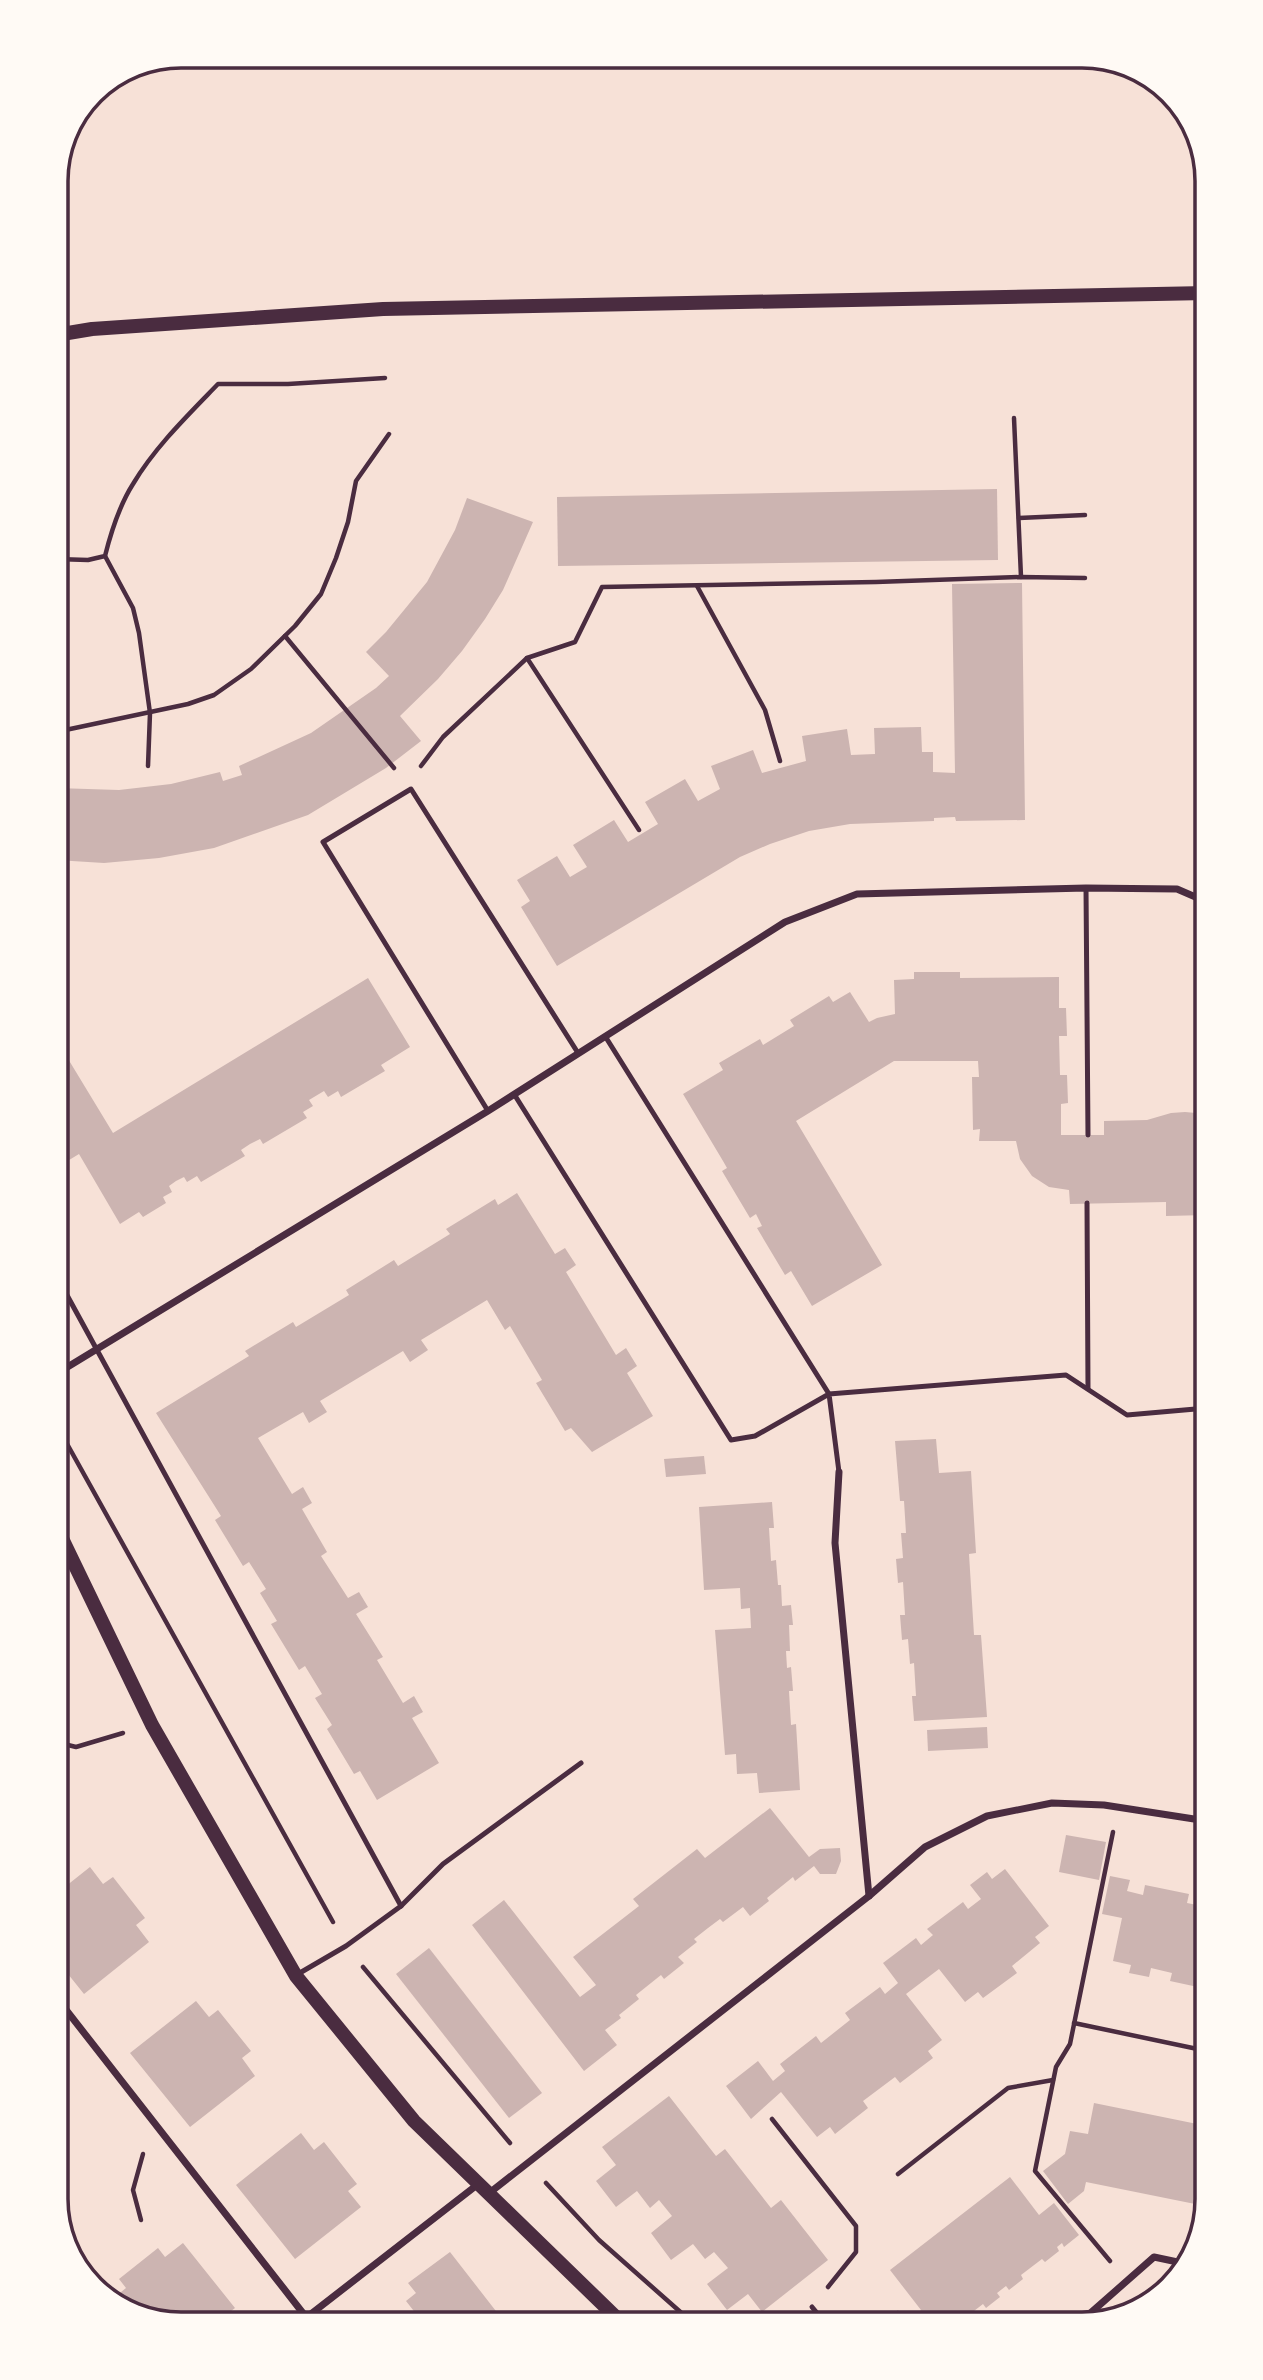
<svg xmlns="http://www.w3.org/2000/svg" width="1263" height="2380" font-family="'Archivo Narrow',sans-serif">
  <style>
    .building { fill: #ccb4b1 }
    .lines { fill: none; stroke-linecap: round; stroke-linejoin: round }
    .path { stroke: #4a2c40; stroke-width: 4.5 }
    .service { stroke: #4a2c40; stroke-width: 5 }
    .minor { stroke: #4a2c40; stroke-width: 7 }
    .secondary { stroke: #4a2c40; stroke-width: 14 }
    .rim { fill: none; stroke: #4a2c40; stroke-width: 3.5 }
  </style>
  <rect width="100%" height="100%" fill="#f7e1d7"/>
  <!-- building -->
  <g class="building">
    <path d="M997,489L998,560L558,566L557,497Z"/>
    <path d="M467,498L533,522L503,590L485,619L462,651L438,679L400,716L421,741L386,768L308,815L214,848L159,858L104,863L56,860V788L119,790L171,784L220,772L223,781L242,775L239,766L311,733L376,688L389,676L366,652L386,632L427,582L455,530Z"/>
    <path d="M1022,583L1025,820L956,821L955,817L934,818V821L850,824L809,831L770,844L740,857L557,966L521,907L530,901L517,880L557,856L570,877L587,867L573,845L614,820L628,842L658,824L645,802L685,779L698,801L720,789L711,766L753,750L762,773L806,761L802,736L847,729L851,755L875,754L874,728L921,727L922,752H933V772L955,773L952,584Z"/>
    <path d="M914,972H960V978L1059,977V1008H1066L1067,1036H1059L1060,1075H1067L1068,1103L1061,1104V1135H1104V1121L1147,1120L1171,1113L1185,1112L1207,1114V1215L1166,1216V1202L1070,1204L1069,1190L1049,1187L1032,1176L1020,1159L1016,1141H979L980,1129L973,1130L972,1077H979L978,1061H894L796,1121L882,1265L812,1306L791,1271L785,1275L757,1228L762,1226L756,1214L750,1218L722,1171L727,1168L723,1161L683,1094L723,1070L719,1063L760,1039L763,1045L794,1026L790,1020L829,996L833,1002L850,992L869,1022L877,1018L895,1014L894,980L914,979Z"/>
    <path d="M368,978L410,1047L381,1065L385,1071L341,1097L338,1091L328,1097L324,1091L309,1100L313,1106L303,1112L307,1118L263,1144L260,1139L250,1144L241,1150L245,1156L201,1182L197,1176L187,1182L184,1177L176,1181L169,1186L172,1192L163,1197L166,1203L143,1217L139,1212L120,1224L79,1154L56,1168V1039L113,1133Z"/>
    <path d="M517,1193L555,1254L565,1248L576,1265L566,1272L616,1355L626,1348L637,1366L627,1373L653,1416L592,1452L571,1428L565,1431L536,1383L542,1380L510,1326L505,1330L487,1300L421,1340L428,1350L410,1362L403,1351L320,1401L327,1412L309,1423L303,1412L258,1438L292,1494L303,1487L312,1503L302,1509L327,1552L321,1556L348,1598L359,1592L368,1607L356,1614L383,1657L377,1660L403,1703L414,1696L423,1712L412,1718L439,1763L377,1800L360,1771L354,1774L327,1729L332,1725L315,1698L322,1694L305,1666L299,1670L271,1624L277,1621L260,1593L266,1589L249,1562L243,1566L215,1520L221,1516L156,1413L249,1356L245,1351L293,1322L296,1327L349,1295L346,1290L394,1260L398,1266L450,1234L446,1229L495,1199L498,1205Z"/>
    <path d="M936,1439L939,1473L971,1471L976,1553L969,1554L974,1635H981L987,1717L914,1721L912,1696H916L914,1663L910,1664L908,1639L902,1640L900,1615H905L903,1582L898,1583L896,1559L903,1558L901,1533H906L904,1501H900L895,1441Z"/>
    <path d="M704,1456L706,1474L666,1477L664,1459Z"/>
    <path d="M772,1502L774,1528H769L771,1561L776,1560L778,1585H781L782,1606L791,1605L793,1625H789L790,1651H786L787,1668L791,1667L793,1691H789L791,1725L796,1724L800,1790L759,1793L757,1773L737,1774L736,1754L725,1755L715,1630L751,1628L750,1608L741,1609L740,1588L704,1590L699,1507Z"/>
    <path d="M987,1727L988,1748L928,1751L927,1730Z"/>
    <path d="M770,1808L809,1857L820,1849L840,1848L841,1861L836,1874H820L814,1866L795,1881L793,1877L767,1898L769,1901L750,1916L743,1907L723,1922L720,1919L708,1928L694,1939L697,1942L678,1957L684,1963L664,1979L661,1975L636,1995L639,1999L619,2015L621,2018L605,2030L617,2045L584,2071L472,1925L504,1900L580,1997L596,1985L573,1957L639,1906L633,1899L697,1849L705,1858Z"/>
    <path d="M1066,1835L1106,1842L1099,1880L1059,1872Z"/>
    <path d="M90,1867L103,1884L113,1877L145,1918L136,1925L149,1942L84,1994L56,1959V1894Z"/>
    <path d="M1005,1869L1049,1926L1035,1937L1040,1943L1012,1966L1017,1973L983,1998L978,1992L965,2002L939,1969L906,1994L942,2040L928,2051L933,2058L900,2083L895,2077L863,2101L868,2108L835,2134L830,2127L817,2137L781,2092L751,2119L726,2086L758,2061L773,2081L785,2071L780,2064L816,2036L821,2043L850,2020L845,2013L880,1987L885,1994L898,1983L883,1963L916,1938L921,1945L933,1935L927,1929L963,1902L968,1909L981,1899L970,1885L987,1872L992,1879Z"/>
    <path d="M1110,1876L1130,1880L1127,1891L1143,1895L1145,1885L1189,1894L1187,1903L1207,1907V1989L1170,1981L1172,1973L1151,1968L1149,1977L1129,1973L1131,1965L1113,1961L1122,1918L1102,1914Z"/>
    <path d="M429,1948L542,2093L509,2118L396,1974Z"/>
    <path d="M196,2001L209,2017L218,2010L251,2051L242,2058L255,2076L190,2127L130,2053Z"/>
    <path d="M669,2096L716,2156L725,2149L771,2208L781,2200L828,2260L762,2312L748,2294L727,2310L707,2284L728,2268L714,2252L705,2259L693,2244L671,2260L651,2233L672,2216L659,2200L650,2208L637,2191L616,2207L596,2181L616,2165L602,2147Z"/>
    <path d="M1094,2103L1207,2126V2200L1205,2206L1086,2182L1084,2191L1068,2204L1043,2171L1065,2154L1070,2131L1088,2134Z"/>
    <path d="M301,2133L314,2150L324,2142L357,2184L348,2191L361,2207L295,2259L236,2185Z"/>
    <path d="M1010,2177L1039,2215L1054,2203L1079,2235L1064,2247L1062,2243L1057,2247L1059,2251L1045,2262L1042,2259L1021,2275L1023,2279L1009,2290L1006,2286L997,2293L1000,2297L986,2308L983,2304L961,2321L963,2324H880L898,2310L906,2322L921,2310L890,2270Z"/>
    <path d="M183,2243L235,2308L214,2324H173L110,2301L126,2288L119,2279L158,2248L165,2257Z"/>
    <path d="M450,2252L506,2324H424L406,2301L416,2293L408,2283Z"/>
  </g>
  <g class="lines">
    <!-- path -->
    <g class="path">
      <path d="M1014,418L1021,577"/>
      <path d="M1019,518L1085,515"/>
      <path d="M105,556L133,608L139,633L150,713L148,766"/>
      <path d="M56,559L88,560L105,556C111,532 119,506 133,484C155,447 188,415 218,384H288L385,378"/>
      <path d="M697,586L765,710L780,761"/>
      <path d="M285,636L394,768"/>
      <path d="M527,658L639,830"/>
      <path d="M56,732L188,704L214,695L251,669L295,626L321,594L336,558L348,522L356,481L389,434"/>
      <path d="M421,766L443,737L527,658L575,642L602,587L876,582L1021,577L1085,578"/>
      <path d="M56,1424L333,1922"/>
      <path d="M1197,1516L1207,1518"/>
      <path d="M56,1742L76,1747L123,1733"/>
      <path d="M363,1967L510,2143"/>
      <path d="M1074,2023L1207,2051"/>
      <path d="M772,2119L856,2226V2252L828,2287"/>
      <path d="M898,2174L1008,2088L1053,2080"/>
      <path d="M546,2183L599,2240L694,2324"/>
      <path d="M141,2220L133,2190L143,2154"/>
      <path d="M1110,2261L1035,2171L1056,2067L1070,2044L1113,1832"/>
    </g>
    <!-- service -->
    <g class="service">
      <path d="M1086,888L1088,1135"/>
      <path d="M514,1094L731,1440L755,1436L829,1394L605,1036"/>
      <path d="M488,1111L323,842L411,789L578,1053"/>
      <path d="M1087,1203L1088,1389"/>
      <path d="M56,1275L401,1906L346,1946L298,1974"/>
      <path d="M839,1472L829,1394L1066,1375L1127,1415L1207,1408"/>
      <path d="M401,1906L443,1864L581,1763"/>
      <path d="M812,2307L826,2324"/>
    </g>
    <!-- minor -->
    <g class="minor">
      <path d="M56,1374L488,1111L785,922L857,894L1086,888L1177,889L1207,902"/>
      <path d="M839,1472L835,1543L869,1896"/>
      <path d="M56,1997L306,2317"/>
      <path d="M488,2194L869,1896L925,1847L987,1816L1052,1803L1104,1805L1207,1821"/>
      <path d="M298,2324L477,2185"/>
      <path d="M1078,2324L1154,2257L1187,2264"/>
    </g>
    <!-- secondary -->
    <g class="secondary">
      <path d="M56,335L92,329L383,309L1207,293"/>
      <path d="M56,1526L152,1725L296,1976L414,2121L623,2324"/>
    </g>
  </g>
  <!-- crop -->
  <path d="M0 0H1263V2380H0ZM181 68H1082A113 113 0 0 1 1195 181V2199A113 113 0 0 1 1082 2312H181A113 113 0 0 1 68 2199V181A113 113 0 0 1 181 68Z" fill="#fffaf5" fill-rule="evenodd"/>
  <path class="rim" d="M181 68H1082A113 113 0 0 1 1195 181V2199A113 113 0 0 1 1082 2312H181A113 113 0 0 1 68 2199V181A113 113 0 0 1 181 68Z"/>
</svg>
